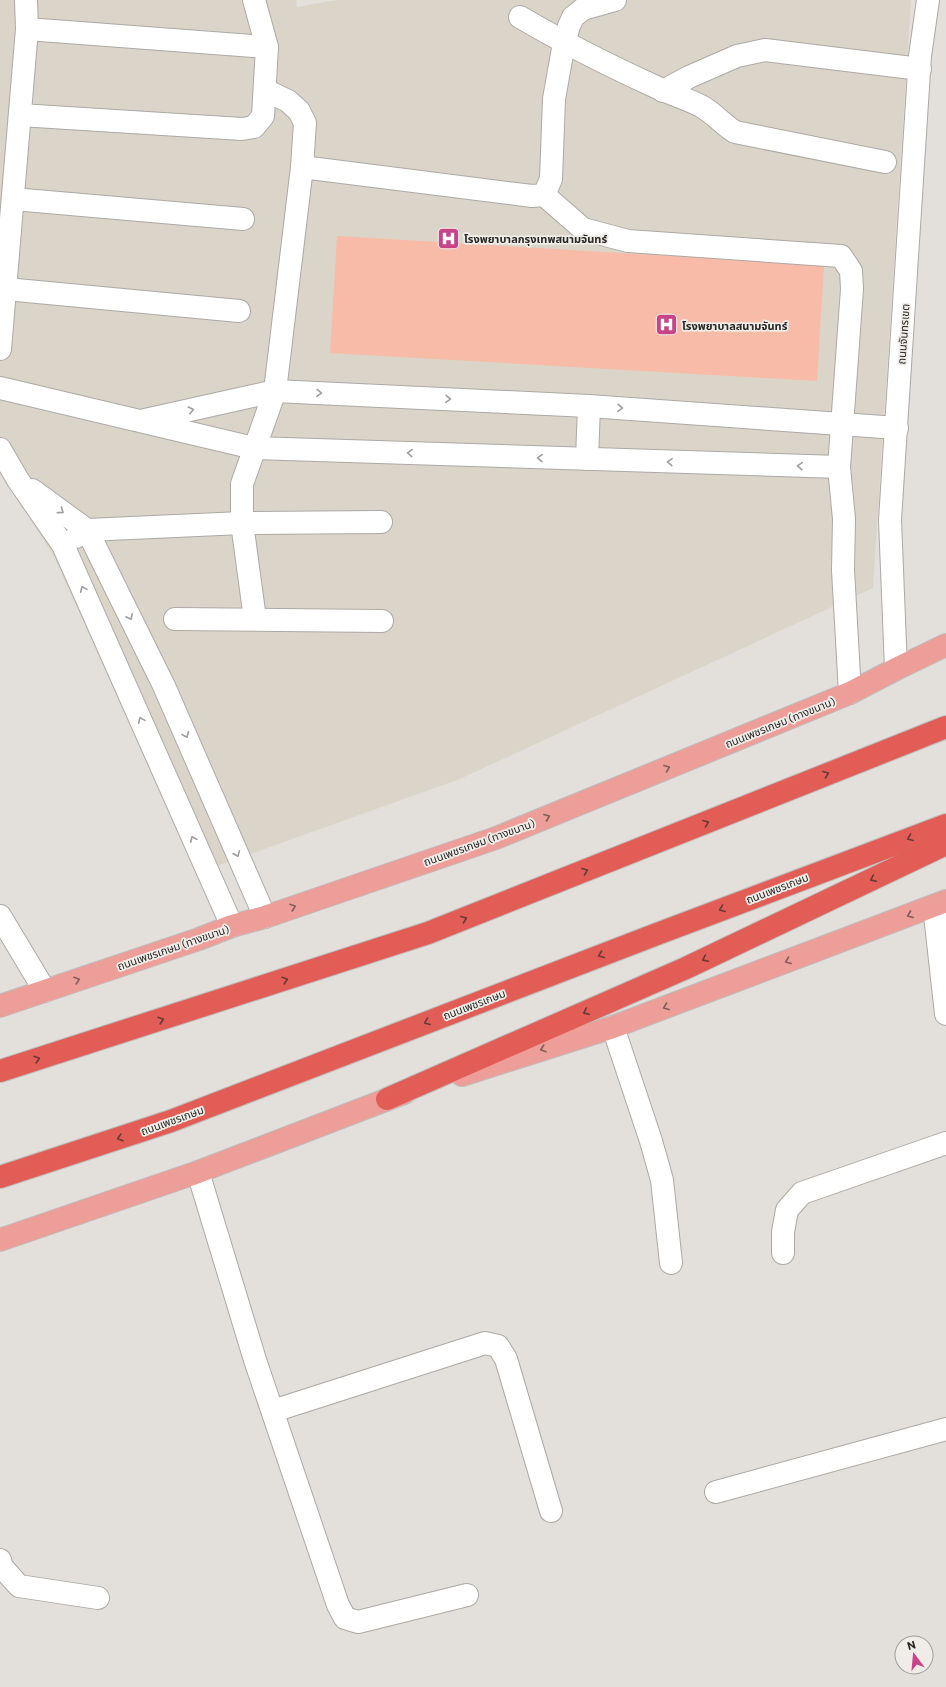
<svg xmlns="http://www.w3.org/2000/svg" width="946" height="1687" font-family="Commissioner,'Noto Sans Thai',sans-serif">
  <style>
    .built { fill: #dbd5c9 }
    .building { fill: #f7bba7 }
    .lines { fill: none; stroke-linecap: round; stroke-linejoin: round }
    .minor-casing { stroke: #aca9a5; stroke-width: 24 }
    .major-casing { stroke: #bebebe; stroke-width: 24 }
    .highway-casing { stroke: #bebebe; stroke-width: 24 }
    .minor { stroke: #fff; stroke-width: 22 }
    .major { stroke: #ed9e99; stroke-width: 22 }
    .highway { stroke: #e15d55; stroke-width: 22 }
    .oneway { stroke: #9e9e9d }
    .oneway2 { stroke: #815d59 }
    .oneway3 { stroke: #693a36 }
    .labels { text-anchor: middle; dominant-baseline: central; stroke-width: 3.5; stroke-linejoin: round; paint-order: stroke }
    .poi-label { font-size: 11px; font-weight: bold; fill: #282725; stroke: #f0ede8; text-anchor: start }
    .street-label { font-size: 11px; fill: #282725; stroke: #f0ede8 }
  </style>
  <rect width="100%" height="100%" fill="#e3e0db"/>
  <!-- built -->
  <path class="built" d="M0,0H296L297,7L337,0H911L873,588L460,779L197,873L54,557L0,470Z"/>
  <!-- building -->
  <path class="building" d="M337,236L824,265L817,381L330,353Z"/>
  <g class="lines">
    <defs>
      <g id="minor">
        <path d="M520,17C564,43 610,66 656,87C671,94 687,99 701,106C714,113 723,125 735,132L885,162"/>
        <path d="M27,29L267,47"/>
        <path d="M265,90L288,101L299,111L305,123L302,167"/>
        <path d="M663,91L689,77L737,56L765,50L920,69"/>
        <path d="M20,115L242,129L254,127L263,116L267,47L254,0"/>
        <path d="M544,195L583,229L628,241L841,256L851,271L852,289L839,467L844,519L843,570L850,693"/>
        <path d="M13,199L243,219"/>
        <path d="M6,289L239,311"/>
        <path d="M0,349L27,29L26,0"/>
        <path d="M0,388L254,448L839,467"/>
        <path d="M145,420L275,391L589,406L897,428"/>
        <path d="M0,449L18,480L63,545L232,926"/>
        <path d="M587,459L589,406"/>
        <path d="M32,490L87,530L164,686L265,917"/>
        <path d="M76,537L87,530L242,523L381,522"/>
        <path d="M175,619L382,621"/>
        <path d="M255,619L242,523V484L275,391L302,167L532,196L544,195L551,179L554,99L564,43L569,26L573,17L583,9L615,0"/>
        <path d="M896,669L890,520L920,56L928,0"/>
        <path d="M934,906L946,1014"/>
        <path d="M0,916L45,991"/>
        <path d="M613,1027L651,1141L662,1180L671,1263"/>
        <path d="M198,1172L255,1360L338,1605L345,1618L358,1622L467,1595"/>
        <path d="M783,1253V1232L787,1210L802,1193L946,1143"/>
        <path d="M273,1411L485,1343L498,1346L506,1359L551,1511"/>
        <path d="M716,1492L946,1429"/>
        <path d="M0,1560L2,1567L19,1586L98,1598"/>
      </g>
      <g id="major">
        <path d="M0,1006L199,939L232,926L265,917L496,838L850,693L896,669L946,645"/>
        <path d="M462,1075L613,1027L946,901"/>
        <path d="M0,1240L198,1172L404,1093"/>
      </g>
      <g id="highway">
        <path d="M0,1071L428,933L946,727"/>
        <path d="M387,1099L686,968L946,844"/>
        <path d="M0,1177L171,1121L657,934L946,825"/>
      </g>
    </defs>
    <!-- minor casing -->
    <use href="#minor" class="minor-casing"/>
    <!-- major casing -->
    <use href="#major" class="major-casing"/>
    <!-- highway casing -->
    <use href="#highway" class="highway-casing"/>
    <!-- minor -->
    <use href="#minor" class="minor"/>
    <!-- major -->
    <use href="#major" class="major"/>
    <!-- highway -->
    <use href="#highway" class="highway"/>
  </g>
  <!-- one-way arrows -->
  <defs><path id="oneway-chevron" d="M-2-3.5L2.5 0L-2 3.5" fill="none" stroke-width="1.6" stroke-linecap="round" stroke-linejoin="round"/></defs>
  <g class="oneway">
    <use href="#oneway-chevron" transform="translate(319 393) rotate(3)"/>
    <use href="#oneway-chevron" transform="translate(448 399) rotate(3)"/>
    <use href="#oneway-chevron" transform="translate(620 408) rotate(4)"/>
    <use href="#oneway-chevron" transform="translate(191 410) rotate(-13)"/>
    <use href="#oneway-chevron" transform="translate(410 453) rotate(-178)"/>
    <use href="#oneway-chevron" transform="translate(540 458) rotate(-178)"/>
    <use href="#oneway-chevron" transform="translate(670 462) rotate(-178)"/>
    <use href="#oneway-chevron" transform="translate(800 466) rotate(-178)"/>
    <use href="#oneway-chevron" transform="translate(61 511) rotate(36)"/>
    <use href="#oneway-chevron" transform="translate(83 589) rotate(-114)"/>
    <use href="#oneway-chevron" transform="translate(130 617) rotate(64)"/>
    <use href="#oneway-chevron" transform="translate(141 720) rotate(-114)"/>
    <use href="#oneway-chevron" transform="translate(186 735) rotate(67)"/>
    <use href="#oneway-chevron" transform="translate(193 839) rotate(-114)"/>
    <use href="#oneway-chevron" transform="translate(237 854) rotate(67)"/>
  </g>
  <g class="oneway2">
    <use href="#oneway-chevron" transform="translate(667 768) rotate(-22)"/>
    <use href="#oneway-chevron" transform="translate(547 817) rotate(-22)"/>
    <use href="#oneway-chevron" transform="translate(293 907) rotate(-19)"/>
    <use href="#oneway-chevron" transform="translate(910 915) rotate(159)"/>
    <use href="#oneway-chevron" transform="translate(788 961) rotate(159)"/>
    <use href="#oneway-chevron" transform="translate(77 980) rotate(-19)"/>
    <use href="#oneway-chevron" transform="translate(666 1007) rotate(159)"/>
    <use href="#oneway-chevron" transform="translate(543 1049) rotate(162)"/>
  </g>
  <g class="oneway3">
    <use href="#oneway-chevron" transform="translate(826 774) rotate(-22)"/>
    <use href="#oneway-chevron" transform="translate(706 823) rotate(-22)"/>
    <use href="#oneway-chevron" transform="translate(910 838) rotate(159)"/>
    <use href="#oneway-chevron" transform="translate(585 871) rotate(-22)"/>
    <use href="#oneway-chevron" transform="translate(873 879) rotate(154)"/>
    <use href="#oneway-chevron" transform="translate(722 909) rotate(159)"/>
    <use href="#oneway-chevron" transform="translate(464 919) rotate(-22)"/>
    <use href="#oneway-chevron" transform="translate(601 955) rotate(159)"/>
    <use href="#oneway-chevron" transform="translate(705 959) rotate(154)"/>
    <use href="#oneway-chevron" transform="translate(285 980) rotate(-18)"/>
    <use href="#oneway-chevron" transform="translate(586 1012) rotate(156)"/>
    <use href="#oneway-chevron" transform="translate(161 1020) rotate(-18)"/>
    <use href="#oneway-chevron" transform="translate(427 1022) rotate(159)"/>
    <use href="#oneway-chevron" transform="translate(37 1059) rotate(-18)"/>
    <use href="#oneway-chevron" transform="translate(120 1138) rotate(162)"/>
  </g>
  <!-- icons -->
  <defs>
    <symbol id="hospital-square" viewBox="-11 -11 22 22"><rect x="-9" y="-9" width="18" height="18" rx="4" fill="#c74489" stroke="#f0ede8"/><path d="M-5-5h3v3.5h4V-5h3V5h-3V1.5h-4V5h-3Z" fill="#fff"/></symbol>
  </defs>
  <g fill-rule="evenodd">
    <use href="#hospital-square" x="436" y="226" width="25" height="25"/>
    <use href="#hospital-square" x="654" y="312" width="25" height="25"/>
  </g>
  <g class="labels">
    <!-- poi labels -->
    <g class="poi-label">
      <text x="464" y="238">โรงพยาบาลกรุงเทพสนามจันทร์</text>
      <text x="682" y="325">โรงพยาบาลสนามจันทร์</text>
    </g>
    <!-- street labels -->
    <g class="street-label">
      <text transform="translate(903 334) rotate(-86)">ถนนจันทรเขต</text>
      <text transform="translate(780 722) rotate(-22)">ถนนเพชรเกษม (ทางขนาน)</text>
      <text transform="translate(479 842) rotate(-20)">ถนนเพชรเกษม (ทางขนาน)</text>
      <text transform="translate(777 888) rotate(-21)">ถนนเพชรเกษม</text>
      <text transform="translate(173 947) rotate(-19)">ถนนเพชรเกษม (ทางขนาน)</text>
      <text transform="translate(474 1004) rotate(-21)">ถนนเพชรเกษม</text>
      <text transform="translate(172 1120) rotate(-20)">ถนนเพชรเกษม</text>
    </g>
  </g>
  <!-- north arrow -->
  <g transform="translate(914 1655) rotate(344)"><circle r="19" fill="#f0ede8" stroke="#a09e9a"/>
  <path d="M0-3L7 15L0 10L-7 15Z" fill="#c74489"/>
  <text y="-6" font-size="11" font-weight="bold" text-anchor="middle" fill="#282725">N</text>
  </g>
</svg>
